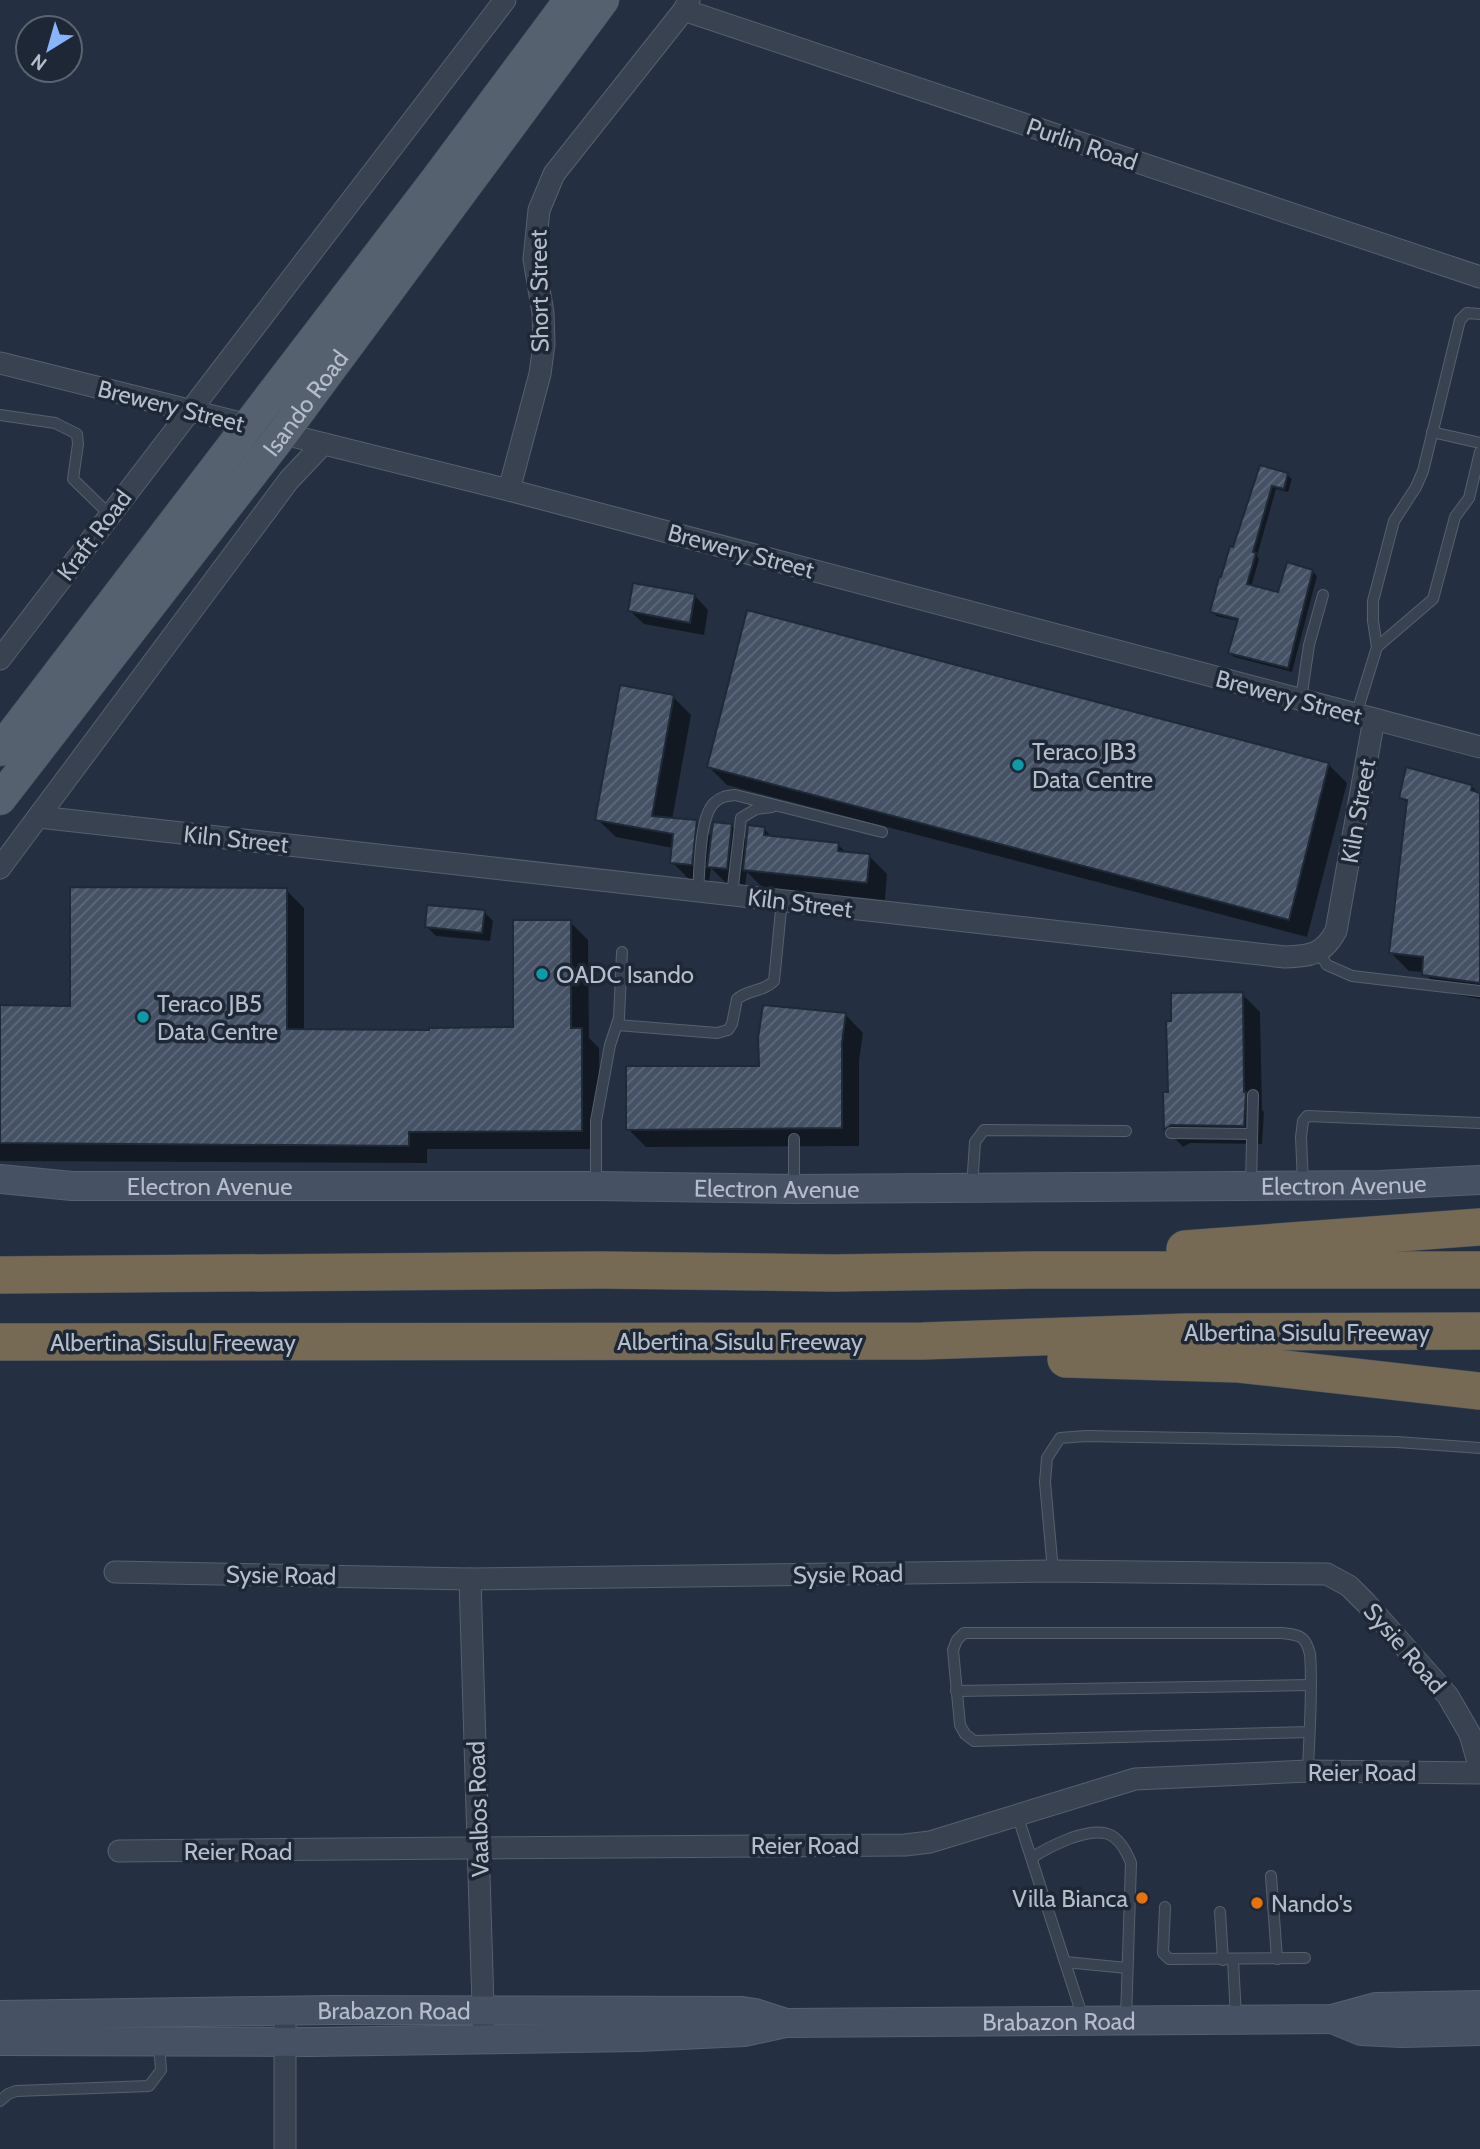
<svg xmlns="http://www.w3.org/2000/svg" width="1480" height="2149" font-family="Cabin,sans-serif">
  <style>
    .shadow { fill: #0007 }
    .building { fill: url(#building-hatch); stroke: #1f2937; stroke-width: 2 }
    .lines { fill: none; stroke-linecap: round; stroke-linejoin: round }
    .lane-casing { stroke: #56606e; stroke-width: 12 }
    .street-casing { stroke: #56606e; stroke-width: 23 }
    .secondary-casing { stroke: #56606e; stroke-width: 30 }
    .primary-casing { stroke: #424b59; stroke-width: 33 }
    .highway-casing { stroke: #434d5b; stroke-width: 38 }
    .lane { stroke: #384250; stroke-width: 10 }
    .street { stroke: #384250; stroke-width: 21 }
    .secondary { stroke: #465163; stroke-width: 28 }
    .primary { stroke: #566170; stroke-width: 32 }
    .highway { stroke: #776a55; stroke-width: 37 }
    .culture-dot { fill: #0f9aa8; stroke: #1d2735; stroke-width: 2.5 }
    .food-dot { fill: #e8710a; stroke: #1d2735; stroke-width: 2.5 }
    .labels { text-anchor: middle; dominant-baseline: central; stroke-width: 7; stroke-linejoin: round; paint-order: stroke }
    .street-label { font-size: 24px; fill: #b5bdcb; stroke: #1d2735 }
    .poi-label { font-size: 24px; fill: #b5bdcb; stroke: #1d2735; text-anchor: start }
  </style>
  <defs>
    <pattern id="building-hatch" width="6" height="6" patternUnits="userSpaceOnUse" patternTransform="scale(1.75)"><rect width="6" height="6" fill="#455265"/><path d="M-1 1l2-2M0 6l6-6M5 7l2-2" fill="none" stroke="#5e697a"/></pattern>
  </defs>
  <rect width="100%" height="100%" fill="#243041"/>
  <!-- shadow -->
  <g class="shadow">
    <path d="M1261,467L1287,475L1292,479L1288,492L1276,489L1257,556L1259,559L1251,587L1280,594L1312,571L1317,576L1292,672L1234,657L1230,653L1239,621L1216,616L1212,611Z"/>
    <path d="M695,596L708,610L704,635L644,624L630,611Z"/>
    <path d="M673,697L691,715L672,820L697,822L713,838L732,826L748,842L764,829L773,838L838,845L847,853L869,856L887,874L885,900L763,888L747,872L745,886L727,884L711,868L709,883L690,880L672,862L673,848L616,837L597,819Z"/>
    <path d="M1328,764L1347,783L1307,937L727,785L709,767Z"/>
    <path d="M1471,786L1480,794V999L1442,992L1424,972L1409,971L1391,953L1408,804L1401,797Z"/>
    <path d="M286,890L304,908V1031L431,1032L515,1029L570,922L588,940L589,1038L599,1048L600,1149H427V1163L0,1161V1007H72Z"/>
    <path d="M484,912L493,921L490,941L436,936L427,927Z"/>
    <path d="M1242,994L1260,1012L1262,1110L1264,1112L1262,1144L1190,1143L1183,1147L1166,1129L1165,1094H1169Z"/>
    <path d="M845,1014L863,1033L859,1061V1146L646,1147L628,1129L760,1068Z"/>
  </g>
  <!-- building -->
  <g class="building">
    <path d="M1260,465L1288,473L1284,489L1272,486L1253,552L1256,553L1247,584L1278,592L1287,562L1313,570L1288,668L1228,653L1238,619L1210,612L1219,577H1221L1230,546L1233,547Z"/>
    <path d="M633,583L695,594L690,623L628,611Z"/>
    <path d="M747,610L1329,763L1289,920L707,767Z"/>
    <path d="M620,685L674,695L652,816L697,820L692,865L670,863L673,834L595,820Z"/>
    <path d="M1406,767L1472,785L1471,790L1480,793V983L1422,975L1423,957L1389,953L1407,800L1399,798Z"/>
    <path d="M713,822L732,824L727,869L707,867Z"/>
    <path d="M748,825L765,827L764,835L839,843L838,851L870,854L867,883L743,870Z"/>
    <path d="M70,887L287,888V1029L429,1030V1028L513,1027V920H571V1028H582V1131L409,1132V1146L0,1143V1005L70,1006Z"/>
    <path d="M427,905L485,910L482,933L425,927Z"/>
    <path d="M1243,992L1244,1092H1246L1244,1126L1171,1125L1164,1130L1163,1092H1168L1166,1021H1171V993Z"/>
    <path d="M763,1005L846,1013L842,1042V1128L626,1130V1066H759L758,1038Z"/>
  </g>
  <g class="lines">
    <defs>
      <g id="lane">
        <path d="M0,415L55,423L77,434L78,444L73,479L110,515"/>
        <path d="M1432,432L1480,443"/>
        <path d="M1377,647L1433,599L1455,517L1469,498L1480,452"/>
        <path d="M1301,699L1309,645L1323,595"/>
        <path d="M1356,715L1377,647L1373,621V601L1394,521L1416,487L1423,471L1460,320L1467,313L1480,314"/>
        <path d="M698,891C700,869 699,818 714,803C721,796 727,796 735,795L882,832"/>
        <path d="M732,895L741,818L756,809L772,807"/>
        <path d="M1318,951L1327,965L1352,976L1480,991"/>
        <path d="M617,1025L717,1033L728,1030L732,1024L737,999C749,989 763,992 774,981L782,900"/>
        <path d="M1171,1133L1252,1134"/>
        <path d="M794,1139V1189"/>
        <path d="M1303,1183L1301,1137L1303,1121L1307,1116L1480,1123"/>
        <path d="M596,1186V1121L610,1045L619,1018L622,952"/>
        <path d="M1251,1186L1253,1095"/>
        <path d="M972,1188L975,1142L984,1130L1126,1131"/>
        <path d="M1053,1571L1045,1482L1047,1458L1060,1438L1086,1436L1397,1442L1480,1448"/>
        <path d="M956,1691L1309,1685"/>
        <path d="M1308,1771C1309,1735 1313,1690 1310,1654C1309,1650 1307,1643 1303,1639C1298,1634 1289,1634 1282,1633H964L957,1640L953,1650L960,1725L965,1734L974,1741L1309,1732"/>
        <path d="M1017,1814L1083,2018"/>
        <path d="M1032,1858C1044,1849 1056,1844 1071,1838C1103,1827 1118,1830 1131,1863L1126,2018"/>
        <path d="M1271,1876L1277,1959"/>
        <path d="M1165,1907L1163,1953L1169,1959L1305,1958"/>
        <path d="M1273,1907L1306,1904"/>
        <path d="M1220,1912L1223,1960"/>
        <path d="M1233,1960L1236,2017"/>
        <path d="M1065,1962L1127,1968"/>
        <path d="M0,2101L8,2094L16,2091L149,2086L161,2070L159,2043"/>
      </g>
      <g id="street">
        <path d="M684,10L1480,277"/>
        <path d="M0,363L509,490L1480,747"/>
        <path d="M509,490L540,374L544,344L543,313L534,259L539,210L554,174L684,10L689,0"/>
        <path d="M0,659L505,0"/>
        <path d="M39,817L1285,957C1310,956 1323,955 1336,931L1374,719"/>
        <path d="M0,868L289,480L323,444"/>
        <path d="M115,1572L470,1579L1053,1571L1327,1574L1349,1586L1366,1603L1448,1696L1470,1734L1480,1769"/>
        <path d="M470,1579L484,2039"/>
        <path d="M119,1851C381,1850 643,1845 905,1845L930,1842L1135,1779L1308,1771L1480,1773"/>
        <path d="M285,2010V2149"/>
      </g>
      <g id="secondary">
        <path id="s1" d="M0,1179L72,1186H596L794,1189L1380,1185L1480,1180"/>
        <path id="s2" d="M0,2015L330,2010L742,2011L755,2013L783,2022"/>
        <path d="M1332,2019L1361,2031L1402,2033L1480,2031"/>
        <path id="s3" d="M0,2041L311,2042L639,2037L744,2032L785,2023L1332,2019L1376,2007L1480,2005"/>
      </g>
      <g id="primary">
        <path d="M0,750L436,180L570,0"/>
        <path id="s4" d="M0,799L283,433L603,0"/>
      </g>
      <g id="highway">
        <path d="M1185,1249L1480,1227"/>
        <path d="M0,1275L601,1270L833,1273L1031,1270H1480"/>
        <path d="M0,1342L923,1341L1188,1332L1480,1331"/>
        <path d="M1066,1359L1239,1364L1480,1391"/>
      </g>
    </defs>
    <!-- lane casing -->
    <use href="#lane" class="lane-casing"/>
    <!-- street casing -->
    <use href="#street" class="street-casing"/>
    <!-- secondary casing -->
    <use href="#secondary" class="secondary-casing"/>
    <!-- primary casing -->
    <use href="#primary" class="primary-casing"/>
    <!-- highway casing -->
    <use href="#highway" class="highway-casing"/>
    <!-- lane -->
    <use href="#lane" class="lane"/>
    <!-- street -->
    <use href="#street" class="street"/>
    <!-- secondary -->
    <use href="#secondary" class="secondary"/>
    <!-- primary -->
    <use href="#primary" class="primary"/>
    <!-- highway -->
    <use href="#highway" class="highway"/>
  </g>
  <!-- markers -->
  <g class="culture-dot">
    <circle cx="1018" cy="765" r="7"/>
    <circle cx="542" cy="974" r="7"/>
    <circle cx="143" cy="1017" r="7"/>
  </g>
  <g class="food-dot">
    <circle cx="1142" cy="1898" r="7"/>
    <circle cx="1257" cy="1903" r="7"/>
  </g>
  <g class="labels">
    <!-- street labels -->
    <g class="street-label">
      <text transform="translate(1082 144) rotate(19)">Purlin Road</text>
      <text transform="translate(539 291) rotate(-91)">Short Street</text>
      <text stroke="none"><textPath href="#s4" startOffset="500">Isando Road</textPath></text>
      <text transform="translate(171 406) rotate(14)">Brewery Street</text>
      <text transform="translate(94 535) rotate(-53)">Kraft Road</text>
      <text transform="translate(741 551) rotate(15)">Brewery Street</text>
      <text transform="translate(1289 697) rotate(15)">Brewery Street</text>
      <text transform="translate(1358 811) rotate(-80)">Kiln Street</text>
      <text transform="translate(236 839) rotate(6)">Kiln Street</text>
      <text transform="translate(800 903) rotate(7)">Kiln Street</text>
      <text stroke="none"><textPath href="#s1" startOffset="1344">Electron Avenue</textPath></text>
      <text stroke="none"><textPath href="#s1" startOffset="210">Electron Avenue</textPath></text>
      <text stroke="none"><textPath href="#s1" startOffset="777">Electron Avenue</textPath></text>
      <text x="1307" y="1332">Albertina Sisulu Freeway</text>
      <text x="740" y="1341">Albertina Sisulu Freeway</text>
      <text x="173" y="1342">Albertina Sisulu Freeway</text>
      <text transform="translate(848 1574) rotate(-1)">Sysie Road</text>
      <text transform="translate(281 1575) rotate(1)">Sysie Road</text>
      <text transform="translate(1405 1648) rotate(49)">Sysie Road</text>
      <text x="1362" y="1772">Reier Road</text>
      <text transform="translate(478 1809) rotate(-92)">Vaalbos Road</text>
      <text x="805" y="1845">Reier Road</text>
      <text x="238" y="1851">Reier Road</text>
      <text stroke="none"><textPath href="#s2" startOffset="394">Brabazon Road</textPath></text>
      <text stroke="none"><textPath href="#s3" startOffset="1060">Brabazon Road</textPath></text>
    </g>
    <!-- poi labels -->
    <g class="poi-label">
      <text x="1032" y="751">Teraco JB3<tspan x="1032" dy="28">Data Centre</tspan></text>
      <text x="556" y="974">OADC Isando</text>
      <text x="157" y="1003">Teraco JB5<tspan x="157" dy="28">Data Centre</tspan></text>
      <text x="1128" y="1898" text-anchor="end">Villa Bianca</text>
      <text x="1271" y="1903">Nando's</text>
    </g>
  </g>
  <!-- north arrow -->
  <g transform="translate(49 49) rotate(217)"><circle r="33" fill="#1d2735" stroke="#5a6371" stroke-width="2"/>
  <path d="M0-5L12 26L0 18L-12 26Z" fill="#88b4fc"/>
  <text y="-10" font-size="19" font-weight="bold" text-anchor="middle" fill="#b5bdcb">N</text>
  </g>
</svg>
